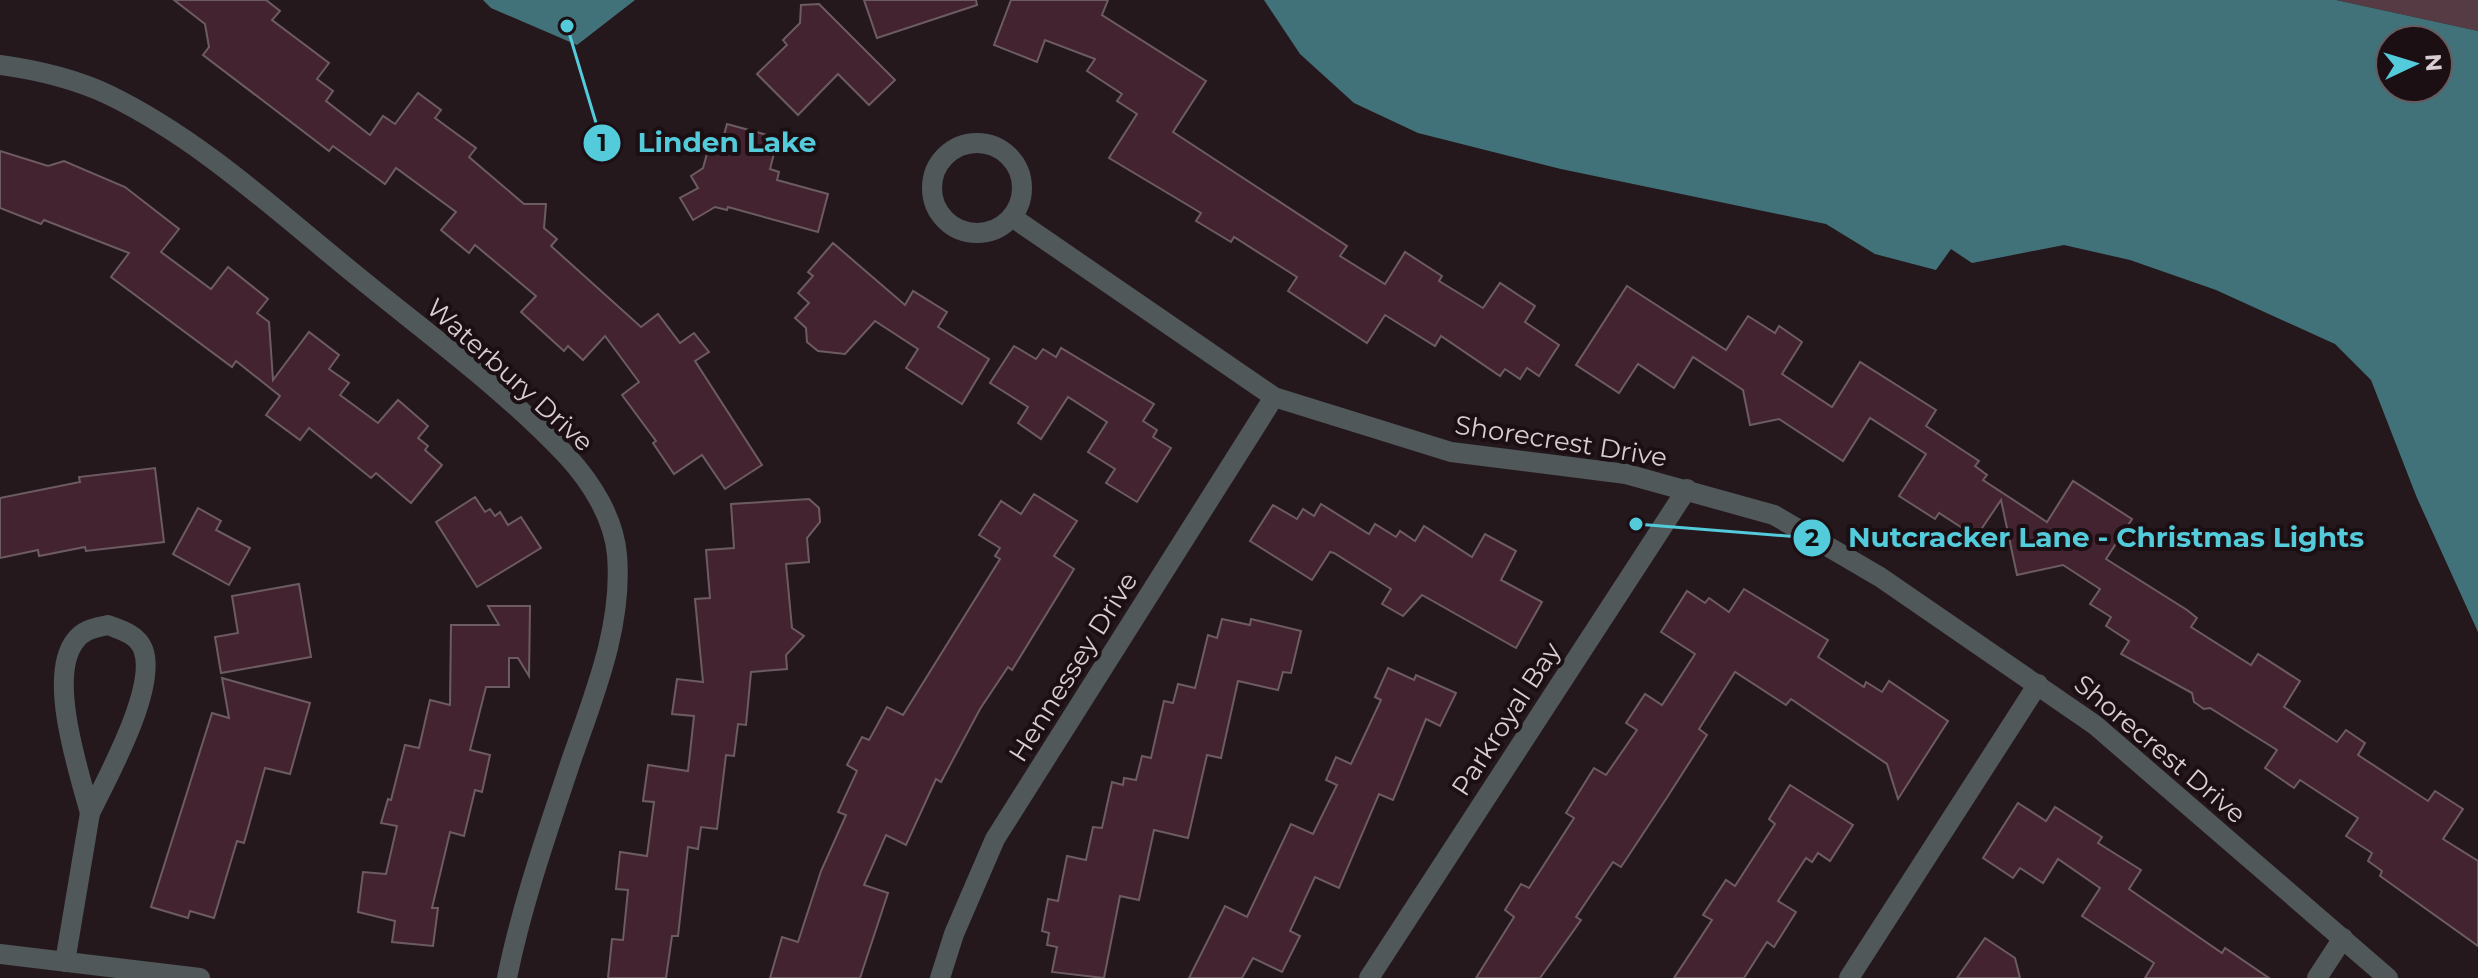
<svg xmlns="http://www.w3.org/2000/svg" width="2478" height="978" font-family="Montserrat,sans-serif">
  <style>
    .green { fill: #563a44 }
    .water { fill: #427279; fill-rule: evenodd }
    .building { fill: #43232f; stroke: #6c5c62; stroke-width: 2 }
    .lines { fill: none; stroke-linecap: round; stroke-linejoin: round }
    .street { stroke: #505859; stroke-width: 20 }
    .labels { text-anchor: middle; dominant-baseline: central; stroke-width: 8; stroke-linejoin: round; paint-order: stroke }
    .street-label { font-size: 26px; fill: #d8ced1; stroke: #1b0f13 }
    .leader { fill: none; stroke: #53cbdb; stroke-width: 3 }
    .callout-dot { fill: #53cbdb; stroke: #1b0f13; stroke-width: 3 }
    .mark-label { font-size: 24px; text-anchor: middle; font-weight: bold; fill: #111 }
    .callout-label { font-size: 28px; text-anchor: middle; font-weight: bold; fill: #53cbdb; stroke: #1b0f13; stroke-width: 8; stroke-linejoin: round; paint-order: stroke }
  </style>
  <rect width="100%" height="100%" fill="#25181d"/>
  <!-- green -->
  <path class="green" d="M2336,0H2478V31Z"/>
  <!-- water -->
  <g class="water">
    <path d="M483,0H635L577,45L491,8Z"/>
    <path d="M1264,0H2336L2478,31V632L2417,498L2371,380L2335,344L2216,290L2130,260L2064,245L1972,263L1951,249L1936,270L1875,254L1826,224L1561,169L1418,133L1354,103L1300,54ZM2438,40V88H2390V40Z"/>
  </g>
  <!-- building -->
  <g class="building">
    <path d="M174,0H266L280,11L272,20L329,63L317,79L333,91L326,101L370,135L383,116L395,124L418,93L441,110L435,118L476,148L469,157L524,204H546L544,228L557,239L551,246L641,327L658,314L680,343L694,333L709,352L695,361L762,465L725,489L702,455L674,474L653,443L656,441L622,395L639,382L605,336L583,360L568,346L564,351L521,312L536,296L475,245L469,253L441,230L456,212L396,168L385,184L333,146L329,151L203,55L209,47L205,24Z"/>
    <path d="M864,0H976L977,5L877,38Z"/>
    <path d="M1011,0H1108L1102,15L1206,81L1173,132L1347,246L1340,256L1385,284L1405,252L1442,276L1439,281L1483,308L1500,283L1535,306L1525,322L1559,345L1539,376L1527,368L1520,379L1505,369L1500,376L1441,336L1435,346L1385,315L1367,343L1288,291L1297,277L1234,237L1231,242L1196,221L1201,213L1109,158L1137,114L1117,101L1122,94L1087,71L1095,59L1045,40L1037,62L994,45Z"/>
    <path d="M819,4L895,80L869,105L838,74L798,115L757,74L787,45L783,40L800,23L801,5Z"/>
    <path d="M727,124L778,138L770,169L779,172L777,180L828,194L818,232L728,207L727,210L715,207L693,220L680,198L698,188L691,176L703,168L711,139L722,142Z"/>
    <path d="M0,151L48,166L64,161L125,187L179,229L161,252L211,289L228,267L268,299L257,313L269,322L273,380L309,332L339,355L329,369L349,383L340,395L378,423L398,400L428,426L418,438L428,446L425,450L442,465L411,503L376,473L371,478L309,428L300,440L266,415L280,396L236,361L232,367L111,277L129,253L44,220L41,224L0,208Z"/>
    <path d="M833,243L905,305L913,291L947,312L938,327L989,359L962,404L906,368L918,349L875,321L845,354L818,351L807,342L806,328L795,318L809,303L798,293L813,276L808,272Z"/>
    <path d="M1627,286L1726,350L1748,316L1775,333L1779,326L1802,342L1782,374L1832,407L1860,362L1936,410L1926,426L1979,461L1975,466L1987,475L1983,480L2047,522L2073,481L2132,519L2106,559L2187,610L2197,618L2191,627L2251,665L2258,654L2300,681L2284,707L2337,742L2346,730L2365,743L2358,755L2428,801L2435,791L2463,809L2443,839L2478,861V946L2380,876L2382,871L2368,861L2372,853L2346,836L2358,818L2300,780L2294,788L2265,768L2277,750L2210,708L2204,709L2194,702L2192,693L2121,654L2129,641L2106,626L2111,617L2090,604L2100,589L2063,565L2017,575L2001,500L1976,537L1939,513L1935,519L1899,496L1926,454L1870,418L1843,461L1779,419L1750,425L1743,390L1693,357L1674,388L1638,364L1619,393L1576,365Z"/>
    <path d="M1014,346L1036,359L1043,349L1056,357L1061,348L1154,404L1143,421L1157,430L1153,437L1171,448L1137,502L1106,483L1115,469L1088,452L1107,422L1068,397L1041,439L1018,423L1028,407L990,383Z"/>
    <path d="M155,468L164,542L86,551L85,547L39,556L38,550L0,558V498L80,482L79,477Z"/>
    <path d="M1034,494L1077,521L1054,556L1074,569L1012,670L1008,667L980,709L941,782L936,779L906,845L886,835L864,885L888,893L860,978H770L782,937L798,942L821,871L846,815L838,812L857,771L847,765L862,737L869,740L887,707L903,715L1000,559L995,556L1000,548L979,535L1001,501L1021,514Z"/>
    <path d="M475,497L485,512L490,509L495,516L500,512L508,525L521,517L541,548L477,587L436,522Z"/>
    <path d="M809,499L819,508L820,522L807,538L809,562L786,564L792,628L804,636L786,655L787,669L751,672L746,725L738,724L734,756L726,755L717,829L701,827L698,849L688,847L678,936H672L666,978H608L612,939L623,940L628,890L616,889L620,852L647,856L654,802L643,801L648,765L688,771L694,716L672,714L677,679L703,682L695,599L710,598L706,550L734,548L731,504Z"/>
    <path d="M1321,504L1369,534L1375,524L1396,537L1400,531L1415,541L1424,526L1472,557L1485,534L1516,551L1501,580L1542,602L1516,648L1422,595L1403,616L1382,604L1391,589L1334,553L1330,552L1312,580L1250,541L1273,505L1297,519L1303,509L1314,516Z"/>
    <path d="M198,508L221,521L216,530L250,548L229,585L173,554Z"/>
    <path d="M299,584L311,657L221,673L215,637L238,633L232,596Z"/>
    <path d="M1744,589L1828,640L1818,657L1864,687L1866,682L1882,692L1889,681L1948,721L1898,799L1887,764L1791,699L1786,705L1735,672L1699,729L1707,735L1666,799L1621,867L1613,862L1576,917L1581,920L1540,978H1476L1514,917L1505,910L1521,884L1529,888L1574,818L1566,813L1594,768L1606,775L1637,730L1626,723L1645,694L1662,705L1695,654L1661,632L1687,591L1705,603L1709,598L1729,612Z"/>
    <path d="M488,606H530L529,676L518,658H509V687H486L470,750L490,755L482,792L475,790L464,836L450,832L432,908H438L433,946L392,942L395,921L358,912L363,872L386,874L397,826L381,823L388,799L391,800L405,745L419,748L430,700L450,705L451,625H499Z"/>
    <path d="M1222,619L1250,625L1251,619L1301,631L1291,673L1283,672L1278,690L1238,681L1221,758L1207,755L1188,838L1154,830L1139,900L1120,896L1104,978L1052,972L1057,947L1047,945L1049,933L1042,931L1048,899L1058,901L1067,856L1086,860L1093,827L1102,828L1112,782L1123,785L1124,778L1136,780L1142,756L1151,758L1164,701L1173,703L1178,684L1195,688L1208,635L1217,638Z"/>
    <path d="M1388,668L1414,680L1416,675L1456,693L1440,726L1426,719L1393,800L1379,794L1339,888L1315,877L1290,931L1300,936L1282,972L1253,958L1242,978H1189L1225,906L1247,917L1291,824L1313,834L1337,785L1326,780L1336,757L1351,764L1381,700L1375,697Z"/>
    <path d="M222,678L310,703L290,774L265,768L244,843L237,841L214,918L190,911L188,918L151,907L212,713L229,718Z"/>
    <path d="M1790,785L1853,825L1830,861L1818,853L1812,862L1806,858L1778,901L1796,912L1774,947L1767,942L1744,978H1674L1712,920L1703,915L1726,880L1735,886L1775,824L1769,819Z"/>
    <path d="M2018,803L2046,821L2055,807L2102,837L2098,843L2141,870L2129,889L2222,953L2225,948L2269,978H2145L2154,963L2082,916L2100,888L2058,859L2043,883L2020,868L2013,878L1983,858Z"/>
    <path d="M1985,938L2015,958L2020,978H1957Z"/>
  </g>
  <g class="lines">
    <!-- street -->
    <g class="street">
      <path d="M0,65C37,70 75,79 109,95C200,139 279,213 357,276C428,334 504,389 567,456C591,482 614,518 617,555C623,626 594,695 571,761C547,833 522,904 507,978"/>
      <circle cx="977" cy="188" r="45"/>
      <path d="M1012,217L1274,397L1451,452L1626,474L1774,515L1880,577L2095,725L2388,978"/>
      <path d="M108,625C121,630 137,634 143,649C158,687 107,778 90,813C79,772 47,677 75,641C84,629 95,628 108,625Z"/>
      <path d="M0,954L200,978"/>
      <path d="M65,962L90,813"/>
      <path d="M940,978L954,934L995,839L1274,397"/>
      <path d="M1369,978L1687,489"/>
      <path d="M1849,978L2038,684"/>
      <path d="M2317,978L2343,938"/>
    </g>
  </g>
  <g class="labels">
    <!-- street labels -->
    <g class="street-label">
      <text transform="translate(510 375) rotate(42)">Waterbury Drive</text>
      <text transform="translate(1561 441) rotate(9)">Shorecrest Drive</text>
      <text transform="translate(1073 667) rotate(-58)">Hennessey Drive</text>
      <text transform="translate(1506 719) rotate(-57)">Parkroyal Bay</text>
      <text transform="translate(2160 749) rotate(40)">Shorecrest Drive</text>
    </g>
  </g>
  <!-- callouts -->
  <path class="leader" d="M567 26L602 143M1636 524L1812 538"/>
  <g class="callout-dot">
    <circle cx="567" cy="26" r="8"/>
    <circle cx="1636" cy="524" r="8"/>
    <circle cx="602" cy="143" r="20"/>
    <circle cx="1812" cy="538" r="20"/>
  </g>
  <g class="mark-label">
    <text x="602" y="151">1</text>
    <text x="1812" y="546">2</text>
  </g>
  <g class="callout-label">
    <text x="727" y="152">Linden Lake</text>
    <text x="2106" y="547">Nutcracker Lane - Christmas Lights</text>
  </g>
  <!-- north arrow -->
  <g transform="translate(2414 64) rotate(86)"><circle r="38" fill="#1b0f13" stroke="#675b5f" stroke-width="2"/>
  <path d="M0-6L14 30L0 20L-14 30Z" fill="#53cbdb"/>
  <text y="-12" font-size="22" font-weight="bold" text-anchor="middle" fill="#d8ced1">N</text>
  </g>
</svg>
